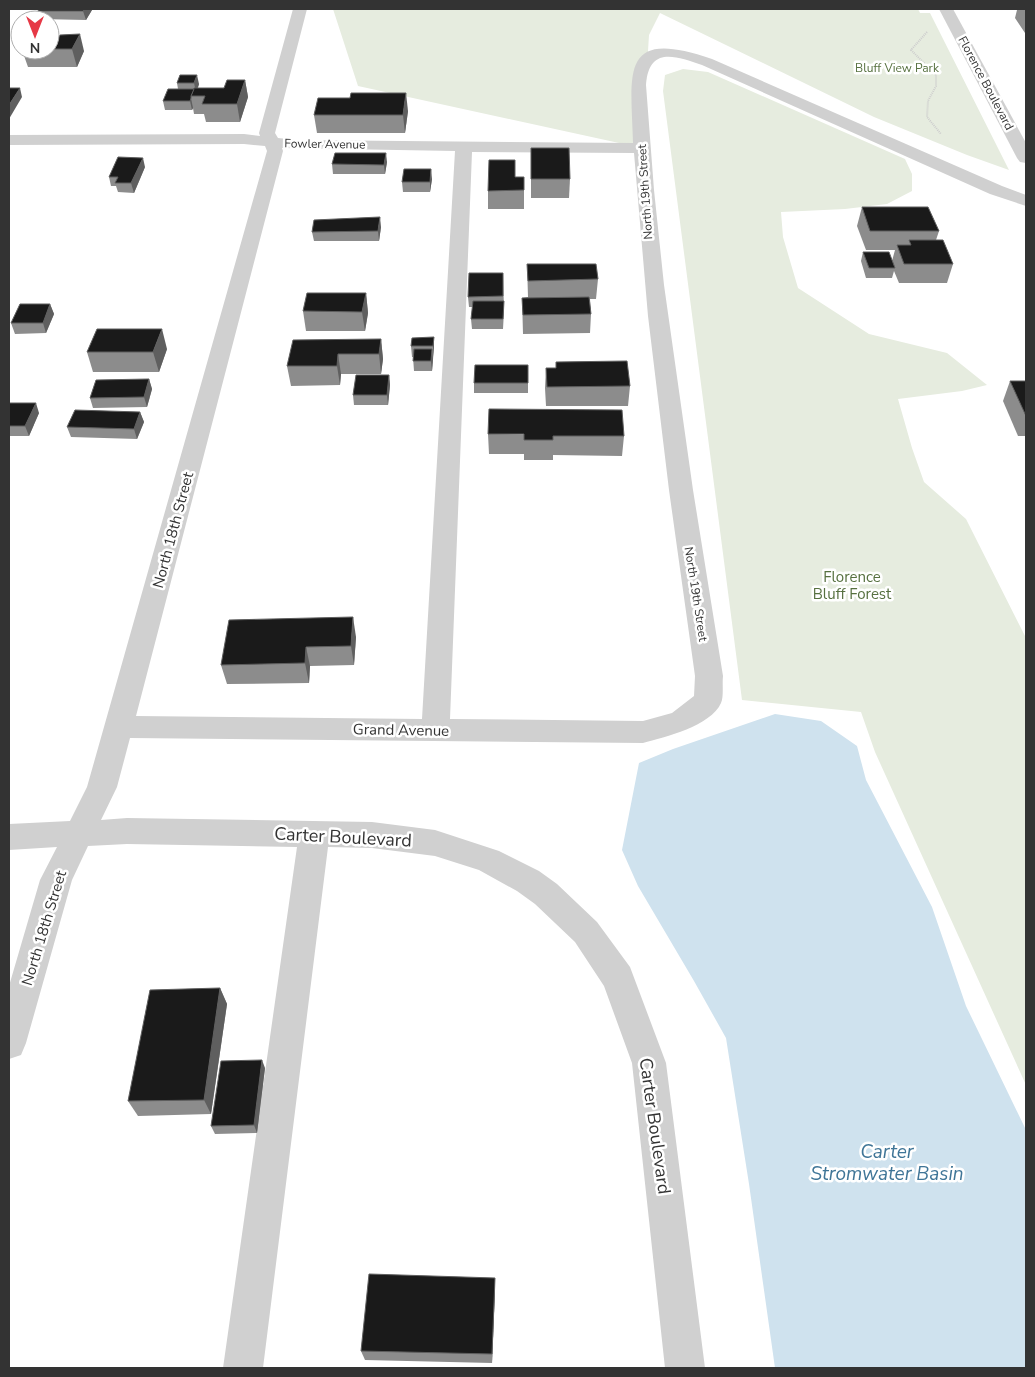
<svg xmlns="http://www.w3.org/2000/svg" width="1035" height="1377" font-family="'Nunito Sans',sans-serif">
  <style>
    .green { fill: #e6ecdf }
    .water { fill: #cfe2ee }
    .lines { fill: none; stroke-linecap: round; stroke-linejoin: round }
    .path { stroke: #cdcdcd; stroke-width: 2; stroke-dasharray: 1 1; stroke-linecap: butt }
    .minor { fill: #d0d0d0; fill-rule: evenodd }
    .wall { fill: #8c8c8c }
    .shaded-wall { fill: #5f5f5f }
    .building { fill: #1a1a1a; stroke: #5f5f5f }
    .labels { text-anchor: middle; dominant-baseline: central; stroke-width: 5; stroke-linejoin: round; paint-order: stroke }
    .far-park-label { font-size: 12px; fill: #56703f; stroke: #fff }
    .far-street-label { font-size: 12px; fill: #333; stroke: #fff }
    .street-label { font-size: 15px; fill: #333; stroke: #fff }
    .park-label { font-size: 15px; fill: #56703f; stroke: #fff }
    .near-street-label { font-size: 18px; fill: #333; stroke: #fff }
    .near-water-label { font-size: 19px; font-style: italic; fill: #3f7597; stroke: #fff }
  </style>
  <rect width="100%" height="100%" fill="#fff"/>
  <!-- green -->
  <g class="green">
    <path d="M333,9H918L920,13H930L1009,170L967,155L874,117L660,13L649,35L642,148L358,86Z"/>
    <path d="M683,69L708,72L905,159L912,174V191L887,204L845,209L781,212L783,237L798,288L869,334L947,353L987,385L962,391L898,399L912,448L924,482L966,519L1026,638V1085L875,752L861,712L742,700L663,91L665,75Z"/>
  </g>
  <!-- water -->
  <path class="water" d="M775,714L821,721L857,746L866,780L932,907L966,1006L1026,1130V1368H775L749,1184L726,1038L694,981L638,886L622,850L639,763L673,749Z"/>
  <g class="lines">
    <!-- path -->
    <path class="path" d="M927,32L911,50L936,75V86L928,101L927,117L941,134"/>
    <!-- minor -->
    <g class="minor">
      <path d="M293,9H307L275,133L278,138L296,140L633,143C631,72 619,27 712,59L1002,186L1026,195V206L990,194L702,65C675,56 649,46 646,85L654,190L664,285L693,490L723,676C722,684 724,696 721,703C711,726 665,737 643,743L130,738L117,787L101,820L127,818L372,822L435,830L499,851L539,871L557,884L597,922L630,967L666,1063L705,1368H665L632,1063L604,986L575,942L535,904L517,891L479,870L435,856L372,848L328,847L263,1368H223L297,847L127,844L88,846L72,880L26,1043L21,1055L9,1059V986L40,880L57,847L9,850V824L70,821L87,787L267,151L265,146L244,144L9,145V135L244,134L260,136L259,133ZM282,148L455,151L422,719L136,716L283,151ZM472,152L634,153L648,316L669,490L695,676L694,696L672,713L643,721L450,719Z"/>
      <path d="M939,9H953L1026,143V163L1020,162L1017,158Z"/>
    </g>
  </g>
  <!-- wall -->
  <g class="wall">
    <path d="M1012,9H1026V33H1025L1015,18L1017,10H1013Z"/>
    <path d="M92,10L86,20L40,19L38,11Z"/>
    <path d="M50,39L84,51L77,67H28L22,50H50Z"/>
    <path d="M180,75L199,84L198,88H224L245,80L248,97L240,122H206L204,114H194L193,108L192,110H165L163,101L178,89L177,83Z"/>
    <path d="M408,111L405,133H317L314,115Z"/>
    <path d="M531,148L570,179L569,198H531Z"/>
    <path d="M387,162L385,174H333L332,164Z"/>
    <path d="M145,167L134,193L118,192L116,186H111L109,177Z"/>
    <path d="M515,177L524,190V209H488V191Z"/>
    <path d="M432,179L430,192H403L402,182Z"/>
    <path d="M862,207L939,231L936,240L953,264L947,283H899L894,271L892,278H866L861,261L863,252L892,261L895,250H866L857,226Z"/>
    <path d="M381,227L379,241H314L312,232Z"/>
    <path d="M527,264L598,279L596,299H590L591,314L590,333L523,334L522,298L528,297Z"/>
    <path d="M503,273L504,311L503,329H472L471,319L473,307H469L468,297Z"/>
    <path d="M366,293L368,313L365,331H306L303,311Z"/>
    <path d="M50,304L54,314L46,333L15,334L11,323Z"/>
    <path d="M434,337V348L432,371H414L413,357H412L411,346Z"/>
    <path d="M381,339L383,359L381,374H341L340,385L291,386L287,366Z"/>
    <path d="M167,349L159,372H93L87,352Z"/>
    <path d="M556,362L630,386L628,406H546L545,388L546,368H556Z"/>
    <path d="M528,365V393H474V383Z"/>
    <path d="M389,375L390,385L388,405H354L353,395Z"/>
    <path d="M149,379L152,389L147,407L93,408L90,398Z"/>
    <path d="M1010,381H1026V436H1018L1003,401Z"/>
    <path d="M9,403L39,413L29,436H9Z"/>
    <path d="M140,412L144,422L137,439L71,437L67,427Z"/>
    <path d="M488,434L624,436L622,456L553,455V460H524V454H489Z"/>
    <path d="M356,637L354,665L310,666L309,683L227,684L221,665Z"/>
    <path d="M220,988L227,1004L211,1114L138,1116L128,1101Z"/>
    <path d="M265,1068L257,1133L215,1134L211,1126Z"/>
    <path d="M495,1278V1289L492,1363L365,1360L361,1351Z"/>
  </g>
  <!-- shaded-wall -->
  <g class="shaded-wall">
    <path d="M85,9H91L92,10L86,20L83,11Z"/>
    <path d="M80,34L84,51L77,67L72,49Z"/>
    <path d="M197,75L199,84L196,92L194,83Z"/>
    <path d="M245,80L248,97L240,122L237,104Z"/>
    <path d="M20,88L22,97L9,119V105Z"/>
    <path d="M406,93L408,111L405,133L403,115Z"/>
    <path d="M191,98L193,108L192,110L190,101Z"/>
    <path d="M386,153L387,162L385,174L384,165Z"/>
    <path d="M143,158L145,167L134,193L131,183Z"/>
    <path d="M431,169L432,179L430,192V182Z"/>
    <path d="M380,217L381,227L379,241L378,231Z"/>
    <path d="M366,293L368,313L365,331L362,312Z"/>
    <path d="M50,304L54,314L46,333L43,323Z"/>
    <path d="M162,329L167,349L159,372L153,352Z"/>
    <path d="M434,337V357L433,346Z"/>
    <path d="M381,339L383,359L381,374L379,354Z"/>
    <path d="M432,349L433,359L432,371L431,361Z"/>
    <path d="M338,354L341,374L340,385L337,366Z"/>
    <path d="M389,375L390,385L388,405L387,395Z"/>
    <path d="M149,379L152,389L147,407L144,397Z"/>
    <path d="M36,403L39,413L29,436L25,426Z"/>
    <path d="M140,412L144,422L137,439L134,429Z"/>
    <path d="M353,617L356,637L354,665L351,646Z"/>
    <path d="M306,647L310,666L309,683L305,663Z"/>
    <path d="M220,988L227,1004L211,1114L204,1100Z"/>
    <path d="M262,1060L265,1068L257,1133L254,1125Z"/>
    <path d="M495,1278V1289L492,1363V1354Z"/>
  </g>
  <!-- building -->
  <g class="building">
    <path d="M39,9H85L83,11H38Z"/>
    <path d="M80,34L72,49H50V39H57L60,35Z"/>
    <path d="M180,75H197L194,83H177Z"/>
    <path d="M227,80H245L237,104H202L205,96H191L194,88H224Z"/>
    <path d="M9,88H20L9,105Z"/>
    <path d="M168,89H194L191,96V98L190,101H163Z"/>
    <path d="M351,93H406L403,115H314L318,98H350Z"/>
    <path d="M531,148H569L570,179H531Z"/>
    <path d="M335,153H386L384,165L332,164Z"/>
    <path d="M118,157L143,158L131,183H115L118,177H109Z"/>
    <path d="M489,160H515V177H524V190L488,191Z"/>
    <path d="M404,169H431L430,182H402Z"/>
    <path d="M862,207H928L939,231H870Z"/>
    <path d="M380,217L378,231L312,232L314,220Z"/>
    <path d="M909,240H943L953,264H904L897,245H911Z"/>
    <path d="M863,252H889L895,268H869Z"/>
    <path d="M527,264H596L598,279L528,281Z"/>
    <path d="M469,273H503V296L468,297Z"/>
    <path d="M307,293H366L362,312L303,311Z"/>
    <path d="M589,297L591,314L523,315L522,298Z"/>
    <path d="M473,301H504L503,319H471Z"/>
    <path d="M20,304H50L43,323H11Z"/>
    <path d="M97,329H162L153,352H87Z"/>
    <path d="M434,337L433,346H411L412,338Z"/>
    <path d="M381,339L379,354H338L337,366H287L293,340Z"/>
    <path d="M414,349H432L431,361H413Z"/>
    <path d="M627,361L630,386L547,387L546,368H556V362Z"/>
    <path d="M475,365H528V383H474Z"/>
    <path d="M356,375H389L387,395H353Z"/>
    <path d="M149,379L144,397L90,398L96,380Z"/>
    <path d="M1010,381H1026V416Z"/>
    <path d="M9,403H36L25,426H9Z"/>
    <path d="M489,409L622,410L624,436H553V440H524V434H488Z"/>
    <path d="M75,410L140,412L134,429L67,427Z"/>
    <path d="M353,617L351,646L306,647L305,663L221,665L229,620Z"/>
    <path d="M220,988L204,1100L128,1101L150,990Z"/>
    <path d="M262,1060L254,1125L211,1126L221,1061Z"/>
    <path d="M369,1274L495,1278L492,1354L361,1351Z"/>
  </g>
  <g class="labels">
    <!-- far-park labels -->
    <g class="far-park-label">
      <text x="897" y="68">Bluff View Park</text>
    </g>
    <!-- far-street labels -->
    <g class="far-street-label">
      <text transform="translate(986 83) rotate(62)">Florence Boulevard</text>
      <text transform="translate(325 144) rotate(1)">Fowler Avenue</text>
      <text transform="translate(645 192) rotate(-94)">North 19th Street</text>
      <text transform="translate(696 594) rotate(81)">North 19th Street</text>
    </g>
    <!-- street labels -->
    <g class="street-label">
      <text transform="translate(173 530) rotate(-75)">North 18th Street</text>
      <text transform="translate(401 730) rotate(1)">Grand Avenue</text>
      <text transform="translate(44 928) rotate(-73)">North 18th Street</text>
    </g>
    <!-- park labels -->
    <g class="park-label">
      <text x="852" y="577">Florence<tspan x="852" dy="17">Bluff Forest</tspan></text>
    </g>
    <!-- near-street labels -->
    <g class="near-street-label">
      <text transform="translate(343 837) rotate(3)">Carter Boulevard</text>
      <text transform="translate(655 1126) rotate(82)">Carter Boulevard</text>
    </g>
    <!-- near-water labels -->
    <g class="near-water-label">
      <text x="887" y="1152">Carter<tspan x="887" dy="22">Stromwater Basin</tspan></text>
    </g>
  </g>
  <!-- border -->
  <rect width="1035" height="1377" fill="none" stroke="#333333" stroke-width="20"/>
  <!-- north arrow -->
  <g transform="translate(35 35) rotate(180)"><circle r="24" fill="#ffffff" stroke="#adadad"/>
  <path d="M0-4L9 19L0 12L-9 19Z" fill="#e63946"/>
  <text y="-8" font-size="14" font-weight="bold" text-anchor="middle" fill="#333333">N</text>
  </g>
</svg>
